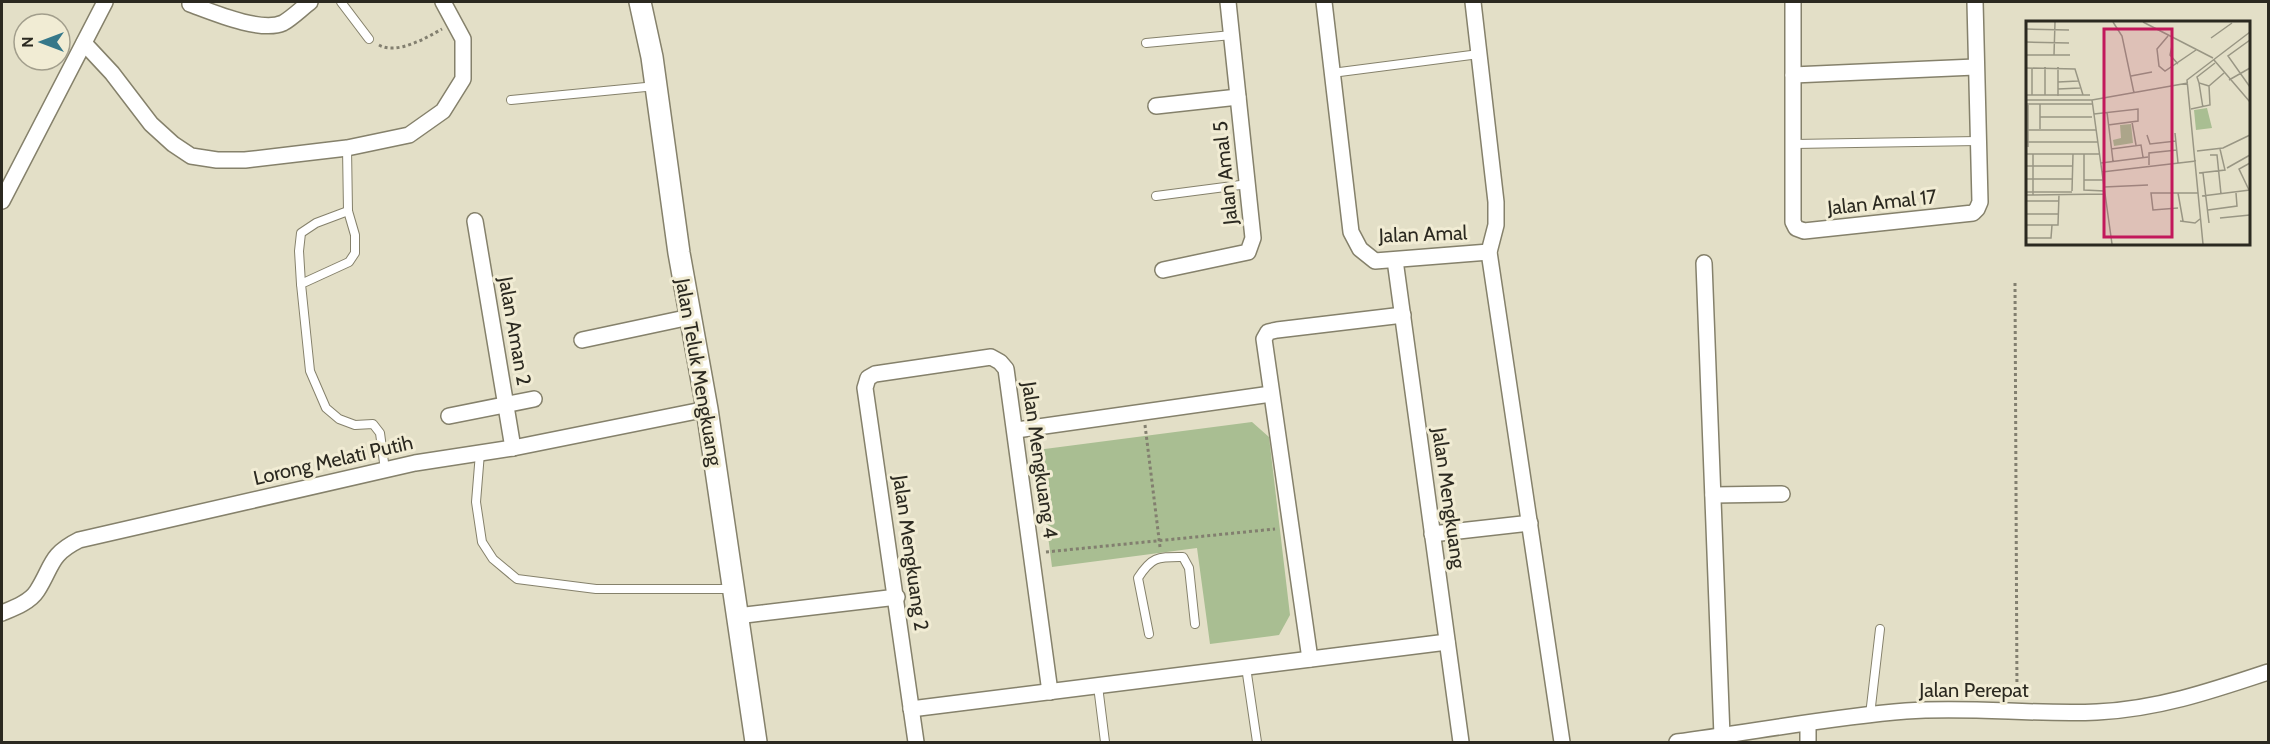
<svg xmlns="http://www.w3.org/2000/svg" width="2270" height="744" font-family="Cabin,sans-serif">
  <style>
    .green { fill: #a9be92 }
    .lines { fill: none; stroke-linecap: round; stroke-linejoin: round }
    .lane-casing { stroke: #85816b; stroke-width: 10 }
    .street-casing { stroke: #85816b; stroke-width: 18 }
    .secondary-casing { stroke: #85816b; stroke-width: 24 }
    .path { stroke: #827f6f; stroke-width: 3; stroke-dasharray: 3 3; stroke-linecap: butt }
    .lane { stroke: #fff; stroke-width: 8 }
    .street { stroke: #fff; stroke-width: 15 }
    .secondary { stroke: #fff; stroke-width: 21 }
    .labels { text-anchor: middle; dominant-baseline: central; stroke-width: 6; stroke-linejoin: round; paint-order: stroke }
    .street-label { font-size: 20px; fill: #2b2920; stroke: #f1ecd4 }
    .inset-road { fill: none; stroke: #999684; stroke-width: 1.5 }
    .view { fill: #c2185b; fill-opacity: 0.15; stroke: #c2185b; stroke-width: 3 }
    .inset-edge { fill: none; stroke: #2b2920; stroke-width: 3 }
  </style>
  <rect width="100%" height="100%" fill="#e3dfc7"/>
  <!-- green -->
  <path class="green" d="M1252,422L1269,437L1290,615L1279,635L1210,644L1197,548L1052,567L1037,450Z"/>
  <g class="lines">
    <defs>
      <g id="lane">
        <path d="M341,2L369,39"/>
        <path d="M1146,43L1232,35"/>
        <path d="M1332,73L1479,54"/>
        <path d="M511,100L656,86"/>
        <path d="M1794,144L1978,141"/>
        <path d="M347,148L348,211L355,235V253L349,262L301,284L310,371L326,408L339,419L355,425L373,424L380,433L385,470"/>
        <path d="M1156,196L1248,184"/>
        <path d="M301,284L299,251L301,233L316,223L348,211"/>
        <path d="M480,453L476,502L482,542L493,559L517,579L596,589H732"/>
        <path d="M1149,634L1138,578C1152,556 1158,557 1183,557L1189,568L1195,624"/>
        <path d="M1246,667L1257,742"/>
        <path d="M1098,686L1105,742"/>
        <path d="M1870,715L1880,629"/>
      </g>
      <g id="street">
        <path d="M1324,2L1351,232L1360,249L1375,261L1489,252"/>
        <path d="M1473,2L1496,202V225L1489,252L1562,742"/>
        <path d="M1793,2V222L1796,228L1804,231L1973,213L1977,209L1980,202L1975,2"/>
        <path d="M190,4C212,12 261,33 283,23C292,18 302,8 310,2"/>
        <path d="M84,43L112,73L151,124L173,144L191,156L217,160H245L347,148L409,135L443,111L463,79V39L443,2"/>
        <path d="M1793,75L1975,67"/>
        <path d="M1156,106L1238,97"/>
        <path d="M2,201L105,2"/>
        <path d="M475,221L513,448"/>
        <path d="M1395,260L1461,742"/>
        <path d="M1704,263L1722,736"/>
        <path d="M1163,270L1248,252L1253,238L1228,2"/>
        <path d="M582,340L690,317"/>
        <path d="M449,416L534,399"/>
        <path d="M1016,430L1271,394"/>
        <path d="M1713,495L1782,494"/>
        <path d="M1432,534L1530,523"/>
        <path d="M2,613C14,608 30,602 37,591C53,566 49,555 79,540L415,463L513,448L707,409"/>
        <path d="M737,616L897,597"/>
        <path d="M1310,659L1264,339L1268,332L1277,330L1403,315"/>
        <path d="M911,709L1447,642"/>
        <path d="M1808,724V742"/>
        <path d="M916,742L865,388L868,378L875,374L991,357L1000,362L1006,369L1050,692"/>
        <path d="M1677,742C1753,732 1830,717 1906,711C1970,706 2033,715 2097,712C2158,709 2211,691 2268,672"/>
      </g>
      <path id="secondary" d="M640,2L652,57L679,253L707,409L756,742"/>
    </defs>
    <!-- lane casing -->
    <use href="#lane" class="lane-casing"/>
    <!-- street casing -->
    <use href="#street" class="street-casing"/>
    <!-- secondary casing -->
    <use href="#secondary" class="secondary-casing"/>
    <!-- path -->
    <g class="path">
      <path d="M379,45C397,55 426,38 442,29"/>
      <path d="M2015,283L2017,697"/>
      <path d="M1145,425L1160,547"/>
      <path d="M1046,552L1275,529"/>
    </g>
    <!-- lane -->
    <use href="#lane" class="lane"/>
    <!-- street -->
    <use href="#street" class="street"/>
    <!-- secondary -->
    <use href="#secondary" class="secondary"/>
  </g>
  <g class="labels">
    <!-- street labels -->
    <g class="street-label">
      <text transform="translate(1225 173) rotate(-96)">Jalan Amal 5</text>
      <text transform="translate(1882 202) rotate(-6)">Jalan Amal 17</text>
      <text transform="translate(1423 234) rotate(-2)">Jalan Amal</text>
      <text transform="translate(515 331) rotate(80)">Jalan Aman 2</text>
      <text transform="translate(699 372) rotate(80)">Jalan Teluk Mengkuang</text>
      <text transform="translate(333 460) rotate(-13)">Lorong Melati Putih</text>
      <text transform="translate(1040 460) rotate(82)">Jalan Mengkuang 4</text>
      <text transform="translate(1449 498) rotate(82)">Jalan Mengkuang</text>
      <text transform="translate(911 553) rotate(82)">Jalan Mengkuang 2</text>
      <text x="1974" y="690">Jalan Perepat</text>
    </g>
  </g>
  <!-- overview -->
  <g transform="translate(2026 21)">
    <rect width="224" height="224" fill="#e3dfc7"/>
    <path d="M181,87L186,107L170,109L168,89ZM105,103L107,122L88,125L87,119L95,117L94,104Z" fill="#a9be92"/>
    <path class="inset-road" d="M87,1L96,15L108,72M117,1L187,37M0,8L43,9M142,15L131,28L133,45L139,50L170,29M185,17L206,2M224,19L202,35L224,66M0,21L43,22M146,25L144,34L152,43M0,34H44M28,34L29,1M188,39L224,81M0,47L49,48L57,74M6,47V74M105,55L126,51M203,59L224,47M32,61L52,60M173,62L177,87M183,65L173,62L171,56L189,42M32,68L54,67M0,74H64M19,74V46M32,75V46M0,79H66L162,62M66,79L86,223M0,83H67M165,88L184,84L183,65L198,52M81,91L87,140M68,93L112,88V100L82,104M14,96H66M106,101L110,124M14,108V83M2,109H70M149,112L152,142M121,114L124,123L150,120M0,121H72M2,126V84M85,128L115,124L117,136M171,130L197,127L224,114M0,133H7V174M7,133H74M58,133V169L79,170M184,134H191L195,173M75,142L122,136M123,144V132L151,129M0,145H47M201,147L224,134M76,151L170,140M173,152L199,149L194,128M177,152L183,202M0,158H47M58,159H77M78,166L122,164M223,169L213,148L224,142M46,170L47,133M0,171H46M152,172L157,200M0,174L79,173M176,175L224,169M0,180H33M152,187L127,189L125,172H172M182,189L211,185L210,172M0,193H33M194,197L224,194M154,200L169,202L174,198M0,204H32L33,173M0,217H25L26,204M177,223L161,59L224,11"/>
    <path class="view" d="M78,8H146V216H78Z"/>
    <rect width="224" height="224" class="inset-edge"/>
  </g>
  <!-- border -->
  <rect width="2270" height="744" fill="none" stroke="#2b2920" stroke-width="6"/>
  <!-- north arrow -->
  <g transform="translate(42 42) rotate(270)"><circle r="28" fill="#f1ecd4" stroke="#a29e8c" stroke-width="1.5"/>
  <path d="M0-4.5L10 22L0 15L-10 22Z" fill="#36788a"/>
  <text y="-9" font-size="16" font-weight="bold" text-anchor="middle" fill="#2b2920">N</text>
  </g>
</svg>
